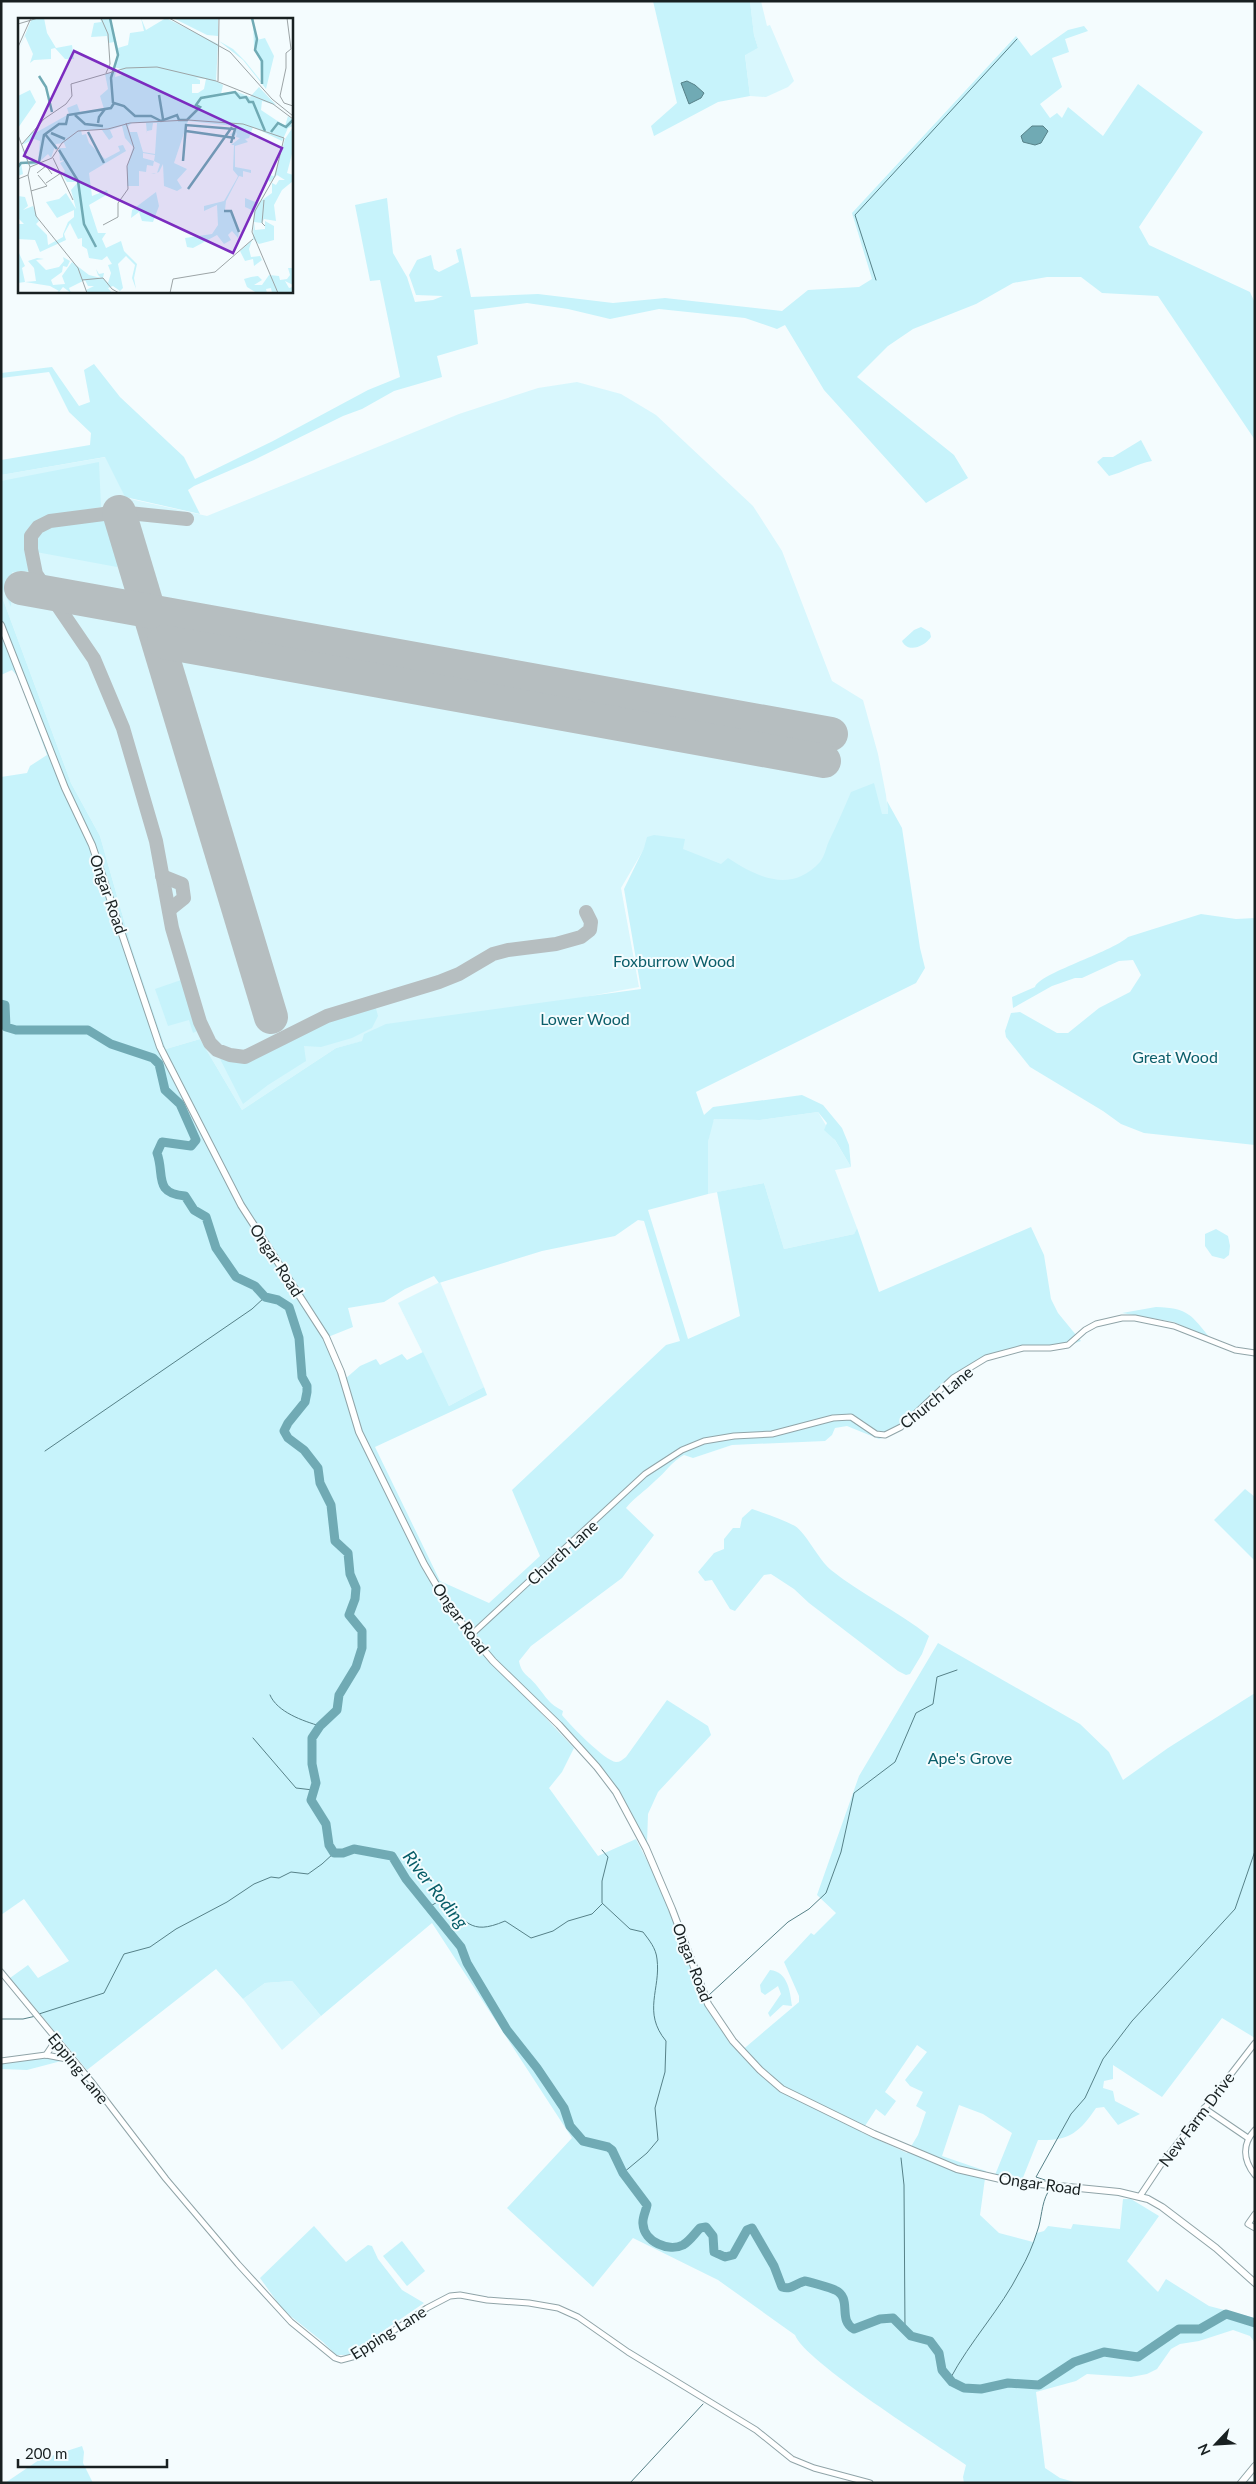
<svg xmlns="http://www.w3.org/2000/svg" width="1256" height="2484" font-family="Lato,sans-serif">
  <style>
    .built { fill: #d8f7fd }
    .green { fill: #c7f3fb; fill-rule: evenodd }
    .water { fill: #70aab4; stroke: #568188 }
    .lines { fill: none; stroke-linecap: round; stroke-linejoin: round }
    .stream { stroke: #568188; stroke-width: 1 }
    .river { stroke: #70aab4; stroke-width: 9 }
    .taxiway { stroke: #b6bec0; stroke-width: 14 }
    .runway { stroke: #b6bec0; stroke-width: 34 }
    .minor-casing { stroke: #90a4a8; stroke-width: 7 }
    .major-casing { stroke: #90a4a8; stroke-width: 8 }
    .minor { stroke: #fff; stroke-width: 5 }
    .major { stroke: #fff; stroke-width: 6 }
    .labels { text-anchor: middle; dominant-baseline: central; stroke-width: 4; stroke-linejoin: round; paint-order: stroke }
    .street-label { font-size: 16px; fill: #182021; stroke: #f4fcfe }
    .park-label { font-size: 16px; fill: #0b5e6a; stroke: #f4fcfe }
    .water-label { font-size: 18px; font-style: italic; fill: #075d68; stroke: #f4fcfe }
    .inset-river { fill: none; stroke: #70aab4; stroke-width: 2.5 }
    .inset-road { fill: none; stroke: #9ca4a6; stroke-width: 1 }
    .view { fill: #7b2cbf; fill-opacity: 0.15; stroke: #7b2cbf; stroke-width: 2.5 }
    .inset-edge { fill: none; stroke: #182021; stroke-width: 2.5 }
  </style>
  <rect width="100%" height="100%" fill="#f4fcfe"/>
  <!-- built -->
  <g class="built">
    <path d="M750,1H761L767,26L770,25L794,81L788,87L766,97L750,96L745,54L758,48L754,35Z"/>
    <path d="M577,382L621,394L656,415L753,506L782,551L832,681L863,700L878,754L886,795L901,932L855,925H678L666,911L645,847L621,888L639,987L411,1029L336,1048L242,1110L200,1039L166,1049L131,945L100,836L71,783L1,594V475L106,457L126,498L207,516L459,414L538,388Z"/>
    <path d="M818,1112L851,1167L835,1170L857,1228L854,1234L784,1249L764,1183L708,1194V1142L711,1126L714,1119L760,1120Z"/>
    <path d="M440,1282L484,1387L449,1406L398,1303Z"/>
    <path d="M292,1981L321,2016L282,2050L243,1999L265,1983Z"/>
  </g>
  <!-- green -->
  <g class="green">
    <path d="M653,1H750L754,35L758,48L745,55L750,96L718,102L654,136L651,126L677,103Z"/>
    <path d="M1084,26L1088,31L1065,39L1069,52L1052,58L1062,87L1040,104L1050,118L1057,113L1062,118L1068,107L1103,136L1138,84L1203,132L1139,227L1149,245L1250,292L1255,303V440L1158,296L1102,293L1081,277H1047L1013,283L976,304L913,329L888,346L857,377L954,455L968,478L926,503L824,390L785,325L777,329L745,318L659,309L610,319L568,309L527,303L474,310L478,344L437,356L442,377L394,391L362,409L343,416L254,460L194,486L188,490L200,514L125,497L105,457L1,475V460L90,445L91,433L69,412L49,372L1,378V373L52,367L79,406L90,402L84,370L94,364L120,397L184,457L195,479L273,441L368,390L400,377L380,280L370,281L355,205L387,198L393,253L407,277L415,302L433,300L443,296L416,295L409,275L417,260L431,255L434,269L439,272L459,262L456,250L461,248L471,297L538,294L613,303L665,298L782,311L808,290L859,287L872,279L852,213L1016,36L1031,56L1068,30Z"/>
    <path d="M1141,440L1152,461C1136,464 1124,472 1109,476L1097,462L1103,457H1113Z"/>
    <path d="M99,462L101,507C59,515 10,512 32,571L12,572L11,607L1,585V481Z"/>
    <path d="M105,517L119,564L117,567L36,552C30,515 79,520 105,517Z"/>
    <path d="M1,594L71,783L100,836L131,945L166,1049L200,1039L242,1110L336,1048L362,1041L364,1034L386,1024L641,989L624,889L644,848L647,837L654,835L685,839L683,849L721,864L728,858C757,877 791,894 820,862C825,856 826,847 829,841C837,825 844,808 851,792L874,783L882,814H888L887,801L902,828L920,948L925,968L916,983L696,1092L704,1115L713,1107L802,1095L823,1105L842,1128L849,1145L851,1167L835,1140L824,1130L827,1123L818,1112L760,1120L714,1119L708,1142V1194L648,1210L688,1339L740,1316L717,1192L764,1183L784,1249L854,1234L857,1228L879,1292L1031,1227L1044,1255L1051,1299L1058,1313L1081,1341L1056,1350H1021L986,1360L946,1388L892,1435L879,1439L847,1426L835,1428L832,1435L825,1441L732,1445L693,1458L684,1455C671,1462 666,1472 655,1481C645,1491 635,1497 626,1508L654,1535L622,1578L531,1646L519,1661C522,1676 529,1675 537,1686C546,1697 549,1704 563,1711L562,1715C570,1725 605,1761 616,1762C620,1762 622,1760 626,1757L667,1700L708,1726L711,1735L658,1792L648,1814L647,1844L614,1788L519,1685L525,1696L574,1748L562,1772L549,1788L598,1856L636,1839L660,1886L702,2000L718,2026L740,2052L799,2002V1996L784,1962L811,1933L814,1935L836,1913L817,1895L859,1776L938,1643L1080,1724L1109,1752L1123,1780L1168,1748L1255,1693V2038L1222,2018L1162,2097L1113,2065V2079L1104,2081L1103,2088L1113,2091L1115,2101L1140,2114L1118,2125L1104,2107L1096,2108C1079,2133 1069,2141 1038,2140L1022,2180L995,2175L1012,2133L983,2114L959,2105L942,2156L986,2171L980,2215L999,2233L1033,2242L1037,2233L1044,2231L1048,2226L1071,2229L1073,2224L1120,2229L1123,2199H1131L1159,2216L1127,2261L1158,2292L1166,2279L1209,2306L1255,2318V2343L1250,2336L1233,2330L1199,2341L1180,2344L1171,2349L1157,2369L1147,2374L1131,2377L1087,2374L1076,2381L1036,2392L1045,2468L1060,2478L1078,2483H964L963,2477L966,2465C936,2444 804,2361 795,2335L718,2280L633,2238L593,2287L507,2208L572,2138L432,1923L321,2016L292,1981L265,1983L243,1999L216,1969L87,2070L10,1978L28,1965L38,1978L69,1961L24,1899L1,1915V777L27,773L30,766L47,755L18,677L12,670L1,675ZM638,1220L644,1221L680,1341L666,1345L512,1490L540,1556L489,1603L440,1581L375,1447L487,1395L484,1387L449,1406L423,1352L407,1360L402,1354L380,1365L376,1359L360,1366L345,1379L362,1436L328,1337L353,1327L348,1308L384,1302L405,1289L434,1276L439,1283L542,1251L615,1236ZM917,2045L927,2052L905,2080L910,2086L923,2092L916,2106L926,2112L918,2135L907,2153L861,2132L876,2109L885,2116L896,2101L885,2092Z"/>
    <path d="M921,627L930,632L931,637C925,646 908,654 902,641L914,630Z"/>
    <path d="M1201,914L1236,919L1255,918V1145L1144,1133L1121,1124L1103,1111L1030,1067L1006,1037L1005,1031L1011,1013L1020,1012L1057,1033H1068L1099,1008L1130,992L1141,975L1133,960L1119,961L1082,978H1075L1052,986L1013,1008L1012,997L1035,987C1040,973 1110,953 1128,937Z"/>
    <path d="M181,980L197,1031L193,1033L189,1020L168,1026L155,989Z"/>
    <path d="M375,1005L378,1016L372,1028L352,1038L321,1047L304,1046L306,1061L268,1085L243,1104L217,1053L231,1061H245L281,1046L316,1024Z"/>
    <path d="M1216,1229L1228,1236L1230,1246L1229,1255L1224,1259L1212,1256L1205,1246V1234Z"/>
    <path d="M1156,1307C1189,1308 1191,1315 1211,1339L1174,1322L1122,1313Z"/>
    <path d="M1245,1489L1255,1497V1561L1214,1520Z"/>
    <path d="M752,1509C766,1514 782,1519 795,1526C806,1533 818,1559 831,1570C862,1595 898,1611 929,1636L922,1654L910,1674L906,1675L898,1671L809,1603L794,1589L771,1574L764,1575L735,1611L730,1609L712,1580L705,1581L698,1572L714,1553L724,1549V1539L733,1528H740L742,1518Z"/>
    <path d="M770,1970C788,1972 790,1991 792,2006L783,2005L770,2017L768,2013L781,1994L778,1986L765,1995L761,1992L760,1985Z"/>
    <path d="M46,2058L65,2060L27,2070L1,2069V2063Z"/>
    <path d="M314,2226L346,2262L368,2245L372,2246L378,2259L402,2290L424,2303L348,2355H336L323,2342L283,2310L260,2278Z"/>
    <path d="M402,2241L425,2271L407,2286L383,2256Z"/>
    <path d="M82,2446L84,2452L83,2463L93,2483H5L39,2460Z"/>
  </g>
  <!-- water -->
  <g class="water">
    <path d="M687,81L695,85L704,93L701,98L689,104L681,83Z"/>
    <path d="M1032,126H1043L1048,131L1041,143L1035,145L1023,142L1021,136Z"/>
  </g>
  <g class="lines">
    <!-- stream -->
    <g class="stream">
      <path d="M876,280L855,215L1017,39"/>
      <path d="M45,1451L252,1309L265,1297"/>
      <path d="M270,1695C277,1712 303,1721 320,1726"/>
      <path d="M253,1738L296,1788L313,1790"/>
      <path d="M602,1850L608,1857L602,1881V1903L630,1929L643,1932C649,1940 656,1948 657,1959C661,1989 642,2012 666,2041L665,2072L655,2108L658,2140L647,2153L623,2173"/>
      <path d="M429,1907L439,1901C468,1919 468,1937 505,1921L531,1938L553,1931L568,1921L592,1914L602,1904"/>
      <path d="M709,1995L788,1922L809,1909L826,1893L841,1852L854,1793L895,1762L916,1713L933,1704L937,1677L957,1670"/>
      <path d="M39,2014L104,1993L124,1954L150,1947L176,1929L227,1902L254,1884L271,1877L279,1878L291,1872L308,1874L322,1864L334,1853"/>
      <path d="M1,2019H23L36,2016"/>
      <path d="M901,2158L904,2185L905,2330"/>
      <path d="M1045,2180L1036,2177L1071,2114L1085,2098L1103,2059L1132,2021L1235,1909L1255,1851"/>
      <path d="M950,2379C970,2341 1001,2309 1020,2271C1027,2259 1033,2245 1037,2232C1042,2219 1041,2204 1048,2192"/>
      <path d="M630,2483L703,2404"/>
    </g>
    <!-- river -->
    <path class="river" d="M1,1004L5,1005L6,1027L16,1030H88L111,1044L153,1058L159,1064L165,1090L180,1104L196,1140L191,1146L162,1142L157,1153C165,1175 153,1193 185,1196L194,1210L206,1217L216,1248L236,1277L255,1286L265,1297L278,1300L289,1307L299,1338L302,1377L307,1386V1392L305,1402L288,1423L284,1431L288,1438L304,1450L318,1468L320,1483L331,1505L335,1541L348,1553L350,1574L356,1588L355,1599L349,1615L362,1631V1648L356,1667L339,1695L337,1710L320,1726L312,1738V1764L316,1783L311,1800L326,1824L329,1845L334,1853H343L354,1849L392,1856L406,1879L461,1947L467,1963L507,2030L537,2068L564,2108L570,2126L583,2141L608,2147L612,2150L623,2173L647,2205C646,2211 642,2218 643,2224C644,2242 669,2252 683,2245C690,2241 695,2233 700,2228L706,2227L713,2236L714,2252L725,2257L733,2255L747,2230L752,2228L774,2266L782,2287C792,2290 796,2283 805,2281C807,2281 831,2288 835,2290C853,2298 837,2320 854,2329L880,2319L893,2318L911,2336L930,2341L939,2353L942,2370L952,2382L964,2388L981,2389L1008,2383L1039,2385L1074,2362L1104,2352L1138,2357L1179,2329H1200L1226,2314L1255,2323"/>
    <!-- taxiway -->
    <g class="taxiway">
      <path d="M187,519L119,512L50,521L38,527L31,536V549L36,574L94,659L123,728L156,841L172,928L200,1022L210,1043L217,1050L230,1055L245,1057L327,1016L439,982L459,974L493,954L508,950L556,944L581,937L590,930L591,922L586,912"/>
      <path d="M64,614L59,605L62,599L68,596"/>
      <path d="M162,876L182,884L184,898L169,910"/>
    </g>
    <!-- runway -->
    <g class="runway">
      <path d="M119,512L271,1017"/>
      <path d="M21,588L831,734"/>
      <path d="M164,642L824,761"/>
    </g>
    <defs>
      <g id="minor">
        <path d="M471,1635L645,1474L682,1450L704,1441L734,1436L772,1434L833,1418L851,1417L876,1434L885,1435L901,1427L953,1378L986,1358L1023,1348H1050L1068,1345L1085,1330L1096,1324L1122,1318H1135L1174,1326L1235,1350L1255,1353"/>
        <path d="M1,1972L91,2081L166,2179L238,2264L291,2322L335,2358L341,2360L356,2356L427,2308L450,2296L460,2295L487,2300L529,2303L558,2308L578,2317L628,2352L756,2430L792,2459L814,2468L870,2483"/>
        <path d="M46,2055L56,2040"/>
        <path d="M1,2061L46,2055L72,2060"/>
        <path d="M1204,2108L1248,2138"/>
        <path d="M1255,2130C1242,2144 1243,2160 1255,2175"/>
        <path d="M1140,2196L1160,2166L1255,2043"/>
        <path d="M1255,2214L1248,2224L1255,2228"/>
      </g>
      <g id="major">
        <path d="M1,625L65,788L92,845L160,1047L241,1205L326,1337L341,1372L359,1432L424,1564L448,1605L471,1635L493,1661L559,1725L597,1767L616,1792L646,1848L672,1909L708,2004L733,2041L760,2070L782,2089L874,2134L957,2169L1009,2181L1119,2192L1148,2199L1162,2207L1216,2248L1255,2283"/>
        <path d="M1241,2483L1255,2466"/>
      </g>
    </defs>
    <!-- minor casing -->
    <use href="#minor" class="minor-casing"/>
    <!-- major casing -->
    <use href="#major" class="major-casing"/>
    <!-- minor -->
    <use href="#minor" class="minor"/>
    <!-- major -->
    <use href="#major" class="major"/>
  </g>
  <g class="labels">
    <!-- street labels -->
    <g class="street-label">
      <text transform="translate(109 894) rotate(71)">Ongar Road</text>
      <text transform="translate(277 1260) rotate(57)">Ongar Road</text>
      <text transform="translate(936 1397) rotate(-39)">Church Lane</text>
      <text transform="translate(562 1552) rotate(-42)">Church Lane</text>
      <text transform="translate(461 1618) rotate(54)">Ongar Road</text>
      <text transform="translate(693 1962) rotate(69)">Ongar Road</text>
      <text transform="translate(79 2068) rotate(51)">Epping Lane</text>
      <text transform="translate(1196 2119) rotate(-53)">New Farm Drive</text>
      <text transform="translate(1040 2183) rotate(8)">Ongar Road</text>
      <text transform="translate(388 2332) rotate(-32)">Epping Lane</text>
    </g>
    <!-- park labels -->
    <g class="park-label">
      <text x="674" y="960">Foxburrow Wood</text>
      <text x="585" y="1018">Lower Wood</text>
      <text x="1175" y="1056">Great Wood</text>
      <text x="970" y="1757">Ape's Grove</text>
    </g>
    <!-- water labels -->
    <g class="water-label">
      <text transform="translate(436 1889) rotate(52)">River Roding</text>
    </g>
  </g>
  <!-- overview -->
  <g transform="translate(18 18)">
    <rect width="275" height="275" fill="#f4fcfe"/>
    <path d="M14,0H26L29,15L38,30L54,27L56,41H47L37,30L33,31V41L16,42L12,45L15,36L7,18L0,34ZM82,0H92L100,30L110,27L112,15L126,13L123,0L128,12L148,0L200,26L198,63L205,67L203,76L217,73L232,79L241,69L258,87L244,83L243,92L267,108L270,98L275,102L272,105L275,108L270,110L264,123L235,109L231,120L227,121L230,124L217,128V149L233,152V155L225,153V159L221,158L208,183L207,192L213,193L221,214L220,220L214,213L210,217L213,222L206,226L199,217L175,230L169,229L167,220L194,216L200,207L199,187L186,193V188L206,183L218,162L220,158L215,152L216,127H213L222,120L218,119L219,114L217,118L212,117L218,111L216,108L170,103L156,145L169,151L159,162L164,170L159,173L146,168L145,146L141,154L136,156H133L139,155L142,146L136,143L137,137L125,135V140L136,143L135,148L129,147L128,154L121,153V168H109V149L115,129L107,120L104,108L92,112L95,119L91,122L84,112H63L64,117L68,116L71,125L87,141L102,133L100,128L105,127L108,133L71,155L74,178L89,172L90,176L71,187L80,215H88L84,221L88,230L103,223L106,233L119,246L116,260L118,271L114,260L117,247L108,238L100,246L105,270L102,273L95,268L90,270L94,275H70L68,272L76,268H70L67,262L51,270L53,275L45,269L41,274L38,275L41,273L32,268L7,264L18,263L16,250L10,243L19,240L26,241L18,242L28,252L41,249L46,243L45,239L52,243L49,249L45,248L44,254L33,262L35,267L47,266L44,258L54,244L71,257L83,260L80,257L78,251L81,256L86,255L85,260L90,265L93,255L90,247L94,246L89,238L84,242L71,240L69,231L64,228V220L60,221L52,205L46,216L48,222L22,234L17,222L0,221V206H6L0,200V178L7,179L10,188L5,192L15,188L21,203L18,206L29,217L30,227L45,219V216L50,204L56,199V192L39,200L28,184L41,181L48,175L58,191L53,172L60,164H49L44,156L47,153L42,145L47,142L42,143L41,130H48L46,125L38,126L33,140L30,136L19,146L12,147L3,145L5,156L0,158V145L9,144L3,129L11,145L20,143L22,123L16,121L4,127L14,114H19L51,96L49,90L59,86L62,94L86,91L82,78L90,71L87,56L98,53L97,59L104,57L103,51L96,49L100,39L97,24L90,25L89,18L73,19L76,5L83,4ZM178,60L188,61L186,71L180,75H174V66H182V62ZM114,105H128L129,116V113L134,112L135,105H139L137,136L125,134L119,114H112L110,108ZM155,0H200V18L189,17ZM235,0L239,22L247,20L256,38L248,71L225,42L201,23L215,31L227,43L243,63L242,43L236,30ZM12,72L18,84L0,110V78ZM275,109V132L269,155L275,157V163L264,172L256,187L258,203L246,201L244,205L236,204L237,212L247,211V203L256,208V222L241,226L235,221L236,193L227,189V180L240,185L254,175V165L258,167L261,162H267L259,157L252,164L250,162L251,157L256,158L267,121ZM138,174L141,188L135,204L124,203L121,194L113,200L114,192ZM234,222L231,231L233,239L242,238L244,242L236,248L235,241L227,243L222,233ZM0,233L7,248L4,250L7,264L0,265ZM270,250H275V267L267,263L271,270L275,269V275H254L253,270L248,271L249,275H239L229,269L226,261L233,259L240,258L244,262L236,267H244L251,257L261,258L262,262L269,261L272,257Z" fill="#c7f3fb" fill-rule="evenodd"/>
    <path class="inset-river" d="M92,0L100,37L93,60L95,85M234,0L239,21L237,32L244,43V66M21,58L28,69L34,94M141,77L145,101M57,97L67,106L85,108M80,105L81,99L87,91M168,113L217,120M70,114L86,145M253,114L260,105L268,109L275,102M33,115L47,121M27,116L39,131M41,132L60,163L66,206L78,229M165,143L168,107L217,111L213,125M0,149L3,145L21,144L26,117L41,106H48L50,97L93,90L96,85L106,88L117,98H133L143,103L159,97L161,102H169L182,89L178,87L183,80L217,74L222,80L228,79L231,84H235L247,113M170,171L214,109M206,193H213L221,214"/>
    <path class="inset-road" d="M83,0L90,16L92,46L88,55M151,0L212,34L254,81L275,98M269,0L273,31L268,35V50L262,78L266,85L275,88M0,6L20,0M0,29L13,0M200,63L201,0M0,117L12,149M4,126L26,101L48,86L54,78L53,66L108,50L139,49L198,63L255,86L275,101M35,140L55,182M12,149L34,140L44,125L60,113L90,111L112,105L170,102L225,106L266,120M19,155L28,148L34,156M10,157L18,198L60,250L69,275M0,161L10,157L12,149M28,165L43,155M13,173L29,168L20,157M246,182L244,205L247,208M85,207L100,199V185L110,171L109,148L116,130L108,105M64,262L85,260L94,271L101,275M152,275L155,261L197,254L235,221M260,275L234,214L237,193L257,158L266,120"/>
    <path class="view" d="M56,33L264,130L215,235L6,138Z"/>
    <rect width="275" height="275" class="inset-edge"/>
  </g>
  <!-- border -->
  <rect width="1256" height="2484" fill="none" stroke="#182021" stroke-width="5"/>
  <!-- north arrow -->
  <g transform="translate(1216 2444) rotate(245)" stroke="#f4fcfe" stroke-width="4" paint-order="stroke">
  <path d="M0-4L9 19L0 12L-9 19Z" fill="#182021"/>
  <text y="-8" font-size="14" font-weight="bold" text-anchor="middle" fill="#182021">N</text>
  </g>
  <!-- scale -->
  <path d="M18 2459v8h149v-8" fill="none" stroke="#182021" stroke-width="2.5"/>
  <text x="25" y="2459" font-size="15" fill="#182021" stroke="#f4fcfe" stroke-width="4" paint-order="stroke">200 m</text>
</svg>
